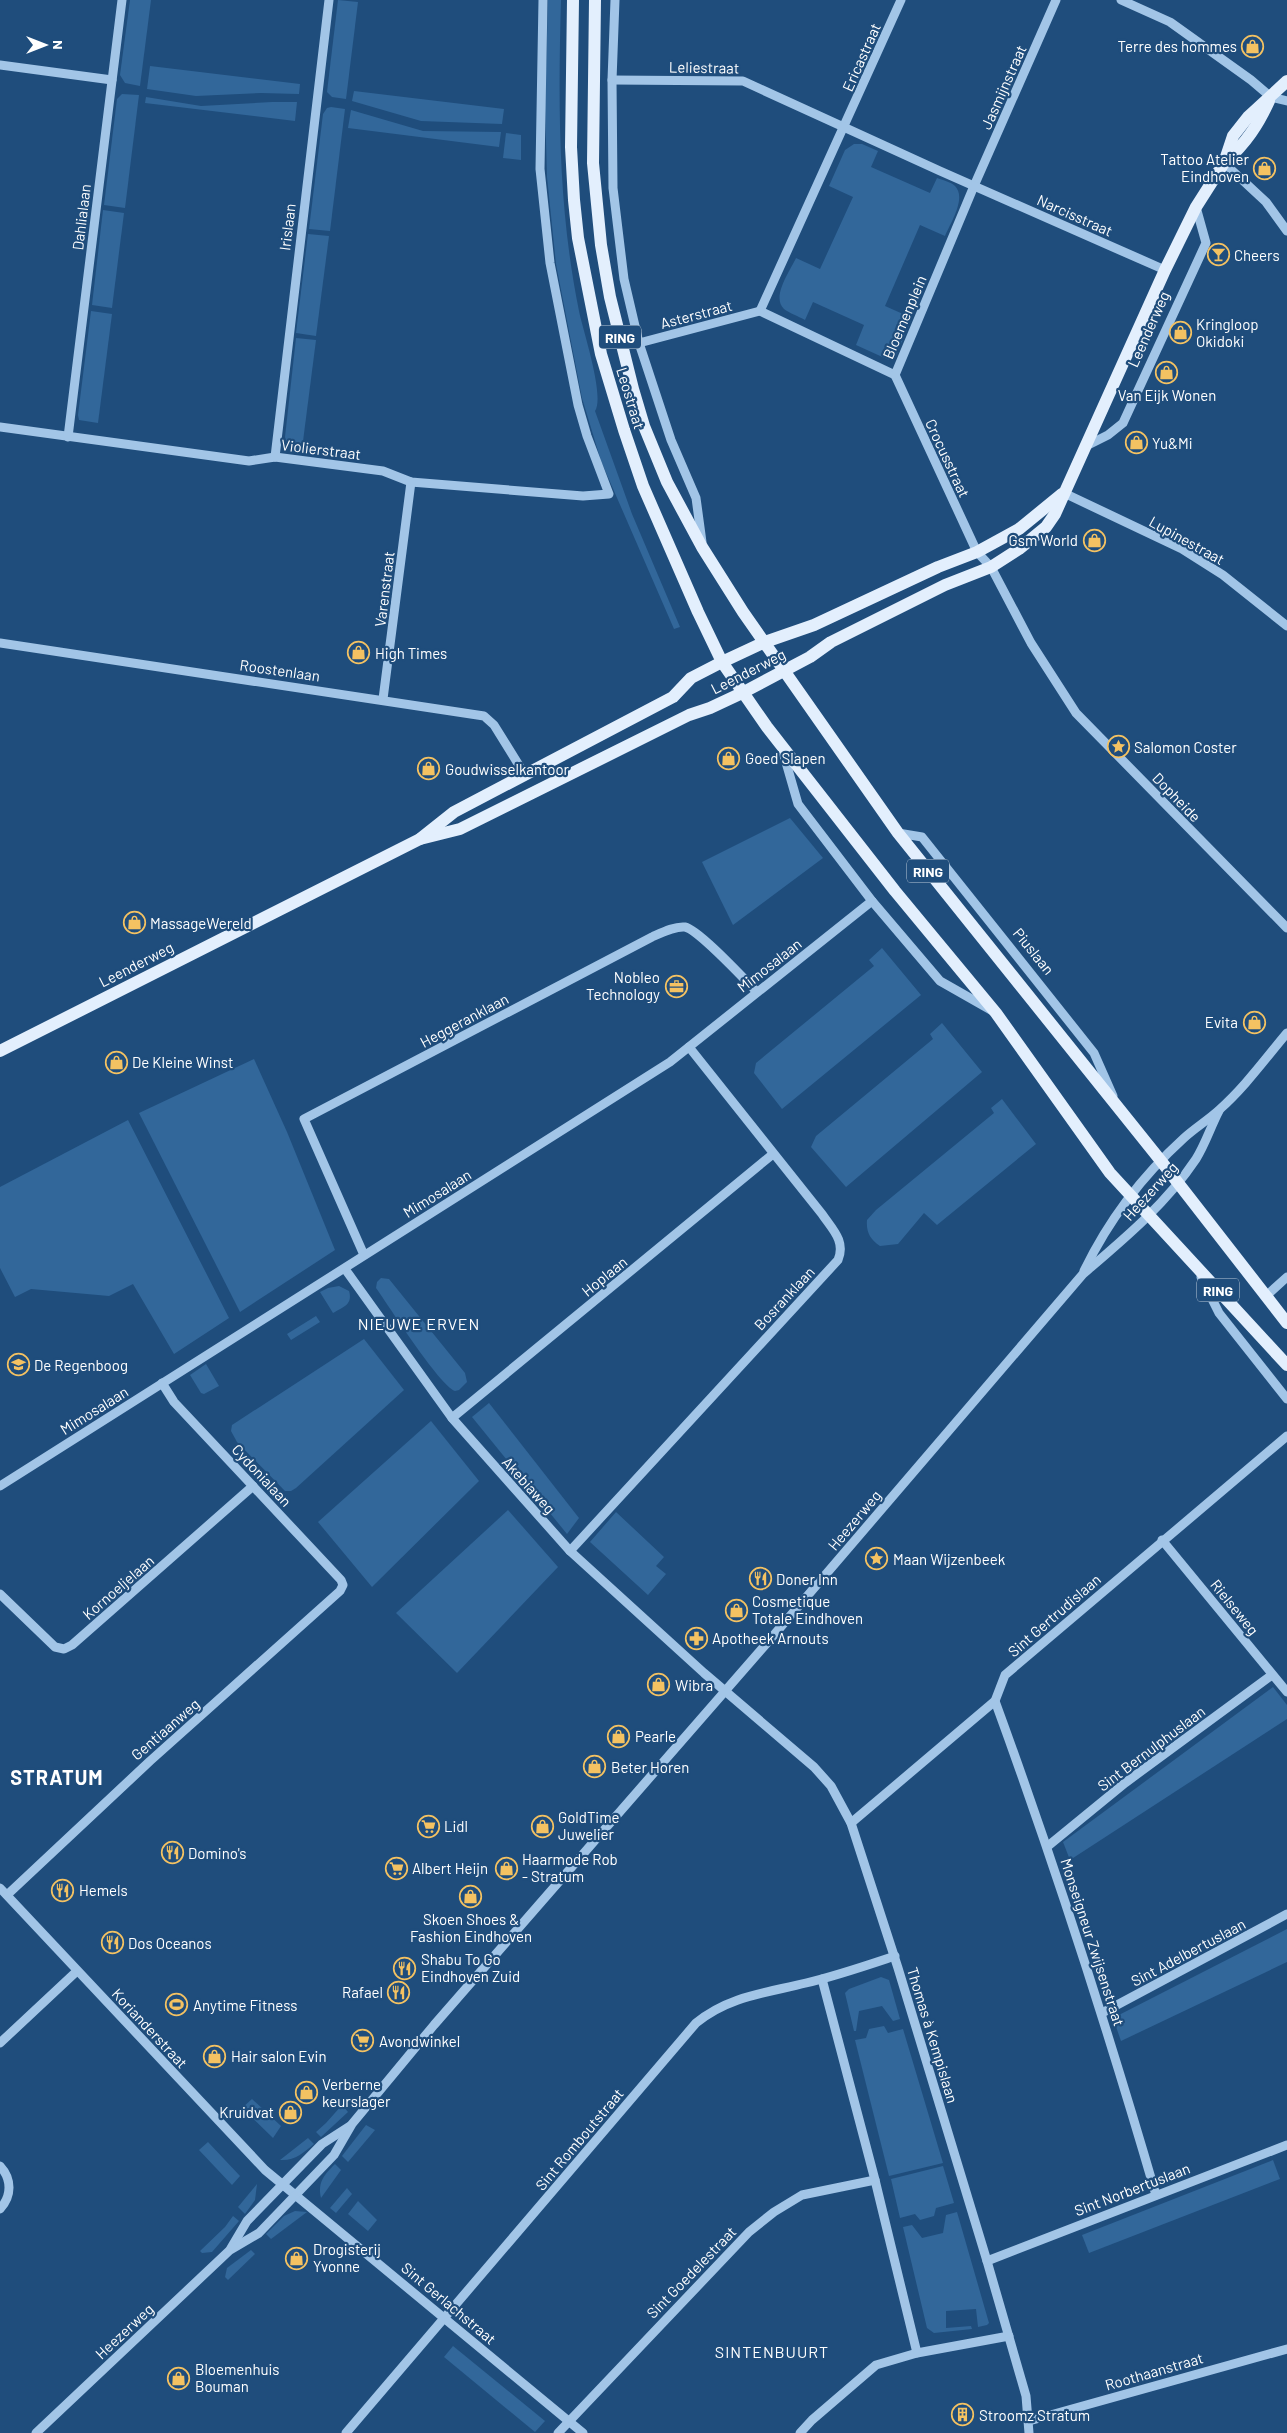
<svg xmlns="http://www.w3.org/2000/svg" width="1287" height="2433" font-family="Barlow,sans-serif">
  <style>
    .green { fill: #32679a }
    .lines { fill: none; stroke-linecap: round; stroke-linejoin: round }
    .minor { stroke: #a2c5e7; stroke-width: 9 }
    .major { stroke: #e3effd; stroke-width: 12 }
    .labels { text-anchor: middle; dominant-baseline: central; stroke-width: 4.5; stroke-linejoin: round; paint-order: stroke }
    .shield { fill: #1f4d7c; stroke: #bccad8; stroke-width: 1 }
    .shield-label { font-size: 14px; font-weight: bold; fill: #fff }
    .poi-label { font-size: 15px; fill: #fff; stroke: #1f4d7c; text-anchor: start }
    .street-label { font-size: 15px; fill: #fff; stroke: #1f4d7c }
    .neighbourhood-label { font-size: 16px; letter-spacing: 1px; fill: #fff; stroke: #1f4d7c }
    .district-label { font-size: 20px; font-weight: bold; letter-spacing: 1px; fill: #fff; stroke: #1f4d7c }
  </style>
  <rect width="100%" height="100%" fill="#1f4d7c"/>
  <!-- green -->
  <g class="green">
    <path d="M130,0H151L140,86L125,83L120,75Z"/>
    <path d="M338,0L358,2L346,99L332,97L327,92Z"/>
    <path d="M548,0H561C558,105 558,208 579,311C583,331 605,396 595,411L632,514L680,627L674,629L601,461L582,398L556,264L547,177L545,105Z"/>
    <path d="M150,66L300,84L299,94L261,93L196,96L147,89Z"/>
    <path d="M354,91L504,109L502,124L421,121L352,101Z"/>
    <path d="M122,94L139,95L125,208L104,205L117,99Z"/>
    <path d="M146,97L201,106L272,102H297L295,121L145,103Z"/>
    <path d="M331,107L345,109L330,231L309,229L323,114L327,108Z"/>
    <path d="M351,110L423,131L501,132L499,147L348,128Z"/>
    <path d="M506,133L521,135V160L503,158Z"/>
    <path d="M854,144H862L878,151L871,167L930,193L937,178C942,180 951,182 955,186C967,198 950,224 945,236L920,225L885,306L912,318L896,356L889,360L856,345L864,325L813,302L805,320C798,316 789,313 784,309C771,297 790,271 796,258L820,269L853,197L829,186L845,150Z"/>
    <path d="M103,210L124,213L112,308L92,305Z"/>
    <path d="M308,234L329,236L316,336L296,333Z"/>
    <path d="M91,311L112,314L98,423L79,420L78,415Z"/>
    <path d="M296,338L316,340L302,449L288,446L285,437Z"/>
    <path d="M790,818L823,858L733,925L702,862Z"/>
    <path d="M882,948L921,995L782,1109L754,1073L756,1063L874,966L869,960Z"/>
    <path d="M942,1023L982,1072L846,1187L811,1147L816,1136L933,1039L930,1034Z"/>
    <path d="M254,1059L287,1132L335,1250L240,1312L139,1113Z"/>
    <path d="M1002,1099L1036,1144L937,1225L924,1213L898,1244L880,1246C870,1239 866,1232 867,1220L876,1210L994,1113L991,1108Z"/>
    <path d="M128,1120L229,1318L174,1354L133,1284L109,1296L31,1289L15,1297L0,1268V1187Z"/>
    <path d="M381,1278L389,1279L465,1373L467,1382L459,1390L455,1391C439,1385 389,1306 376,1288L377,1282Z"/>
    <path d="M339,1286L349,1291C353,1304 344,1307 333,1313L320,1292L328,1288Z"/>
    <path d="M316,1316L320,1322L291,1340L287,1334Z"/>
    <path d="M364,1339L404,1390L296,1488L291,1491H285L237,1442L231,1431L232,1425Z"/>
    <path d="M206,1364L219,1386L204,1394L201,1393L190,1375Z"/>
    <path d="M489,1403L579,1518L567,1534L472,1417Z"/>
    <path d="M431,1421L479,1481L372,1587L318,1522Z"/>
    <path d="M508,1510L558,1567L457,1673L396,1613Z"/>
    <path d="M616,1512L664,1557L656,1566L666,1574L648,1595L590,1542Z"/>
    <path d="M1273,1687L1287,1705V1719L1070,1860L1063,1842Z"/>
    <path d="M1287,1929V1962L1121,2041L1113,2018Z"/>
    <path d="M881,1977L889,1980L900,2019L893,2021L882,2006L859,2011L856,2031H854L845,1993L849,1989Z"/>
    <path d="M884,2026L888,2033L903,2029L943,2163L889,2176L855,2040L866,2038L869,2029Z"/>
    <path d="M252,2099L281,2126L273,2138L242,2108Z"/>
    <path d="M342,2105L348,2112L321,2137L316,2132L326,2123Z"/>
    <path d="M366,2125L375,2130L348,2162L342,2156Z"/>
    <path d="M308,2138L314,2144C303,2153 295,2161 280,2160Z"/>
    <path d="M208,2142L240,2176L232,2185L199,2150Z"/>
    <path d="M1273,2160L1280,2179L1089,2253L1082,2235Z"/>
    <path d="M335,2164L341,2170L321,2198C317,2182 325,2174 335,2164Z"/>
    <path d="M943,2166L954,2203L936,2208L934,2216L920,2220L915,2214L900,2218L891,2179Z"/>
    <path d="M257,2184L255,2200L245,2214L238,2207Z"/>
    <path d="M347,2188L352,2194L336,2213L330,2208Z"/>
    <path d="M358,2201L377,2220L368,2231L348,2214Z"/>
    <path d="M295,2211L307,2212L271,2239L266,2234L284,2216Z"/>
    <path d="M957,2212L989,2323L987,2325L978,2327L976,2309L946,2311V2328L971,2326L972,2329L934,2333L927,2328L903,2227L912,2225L922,2238L943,2233L946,2215Z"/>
    <path d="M233,2216L239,2221L212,2252L202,2253L200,2251L225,2227Z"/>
    <path d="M251,2250L255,2254L228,2280L225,2277L227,2268Z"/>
    <path d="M453,2346L545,2421L535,2432L444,2357Z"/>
  </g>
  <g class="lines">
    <!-- minor -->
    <g class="minor">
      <path d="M615,0L612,80L613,188L624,279L639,343L671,440L696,498L702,542"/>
      <path d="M901,0L760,311L895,375L974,186L1056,0"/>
      <path d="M1121,0L1170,22L1251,80L1271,97L1287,101"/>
      <path d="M0,65L112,80"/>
      <path d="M612,80L743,81L940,171L1165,270"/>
      <path d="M1224,163L1266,202L1287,231"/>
      <path d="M639,343L760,311"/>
      <path d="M895,375L977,552L991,567L1031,643L1076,713L1287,928"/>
      <path d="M0,427L249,461L275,457L383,471L411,482L583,496L609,494L587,436L578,405L550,263L540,169L543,0"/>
      <path d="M68,437L122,0"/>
      <path d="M1086,446L1108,435L1123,423L1206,243L1196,207"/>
      <path d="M275,457L329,0"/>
      <path d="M1064,493L1182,549L1223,575L1287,626"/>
      <path d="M0,643L484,716L494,725L525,775"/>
      <path d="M383,699L411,482"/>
      <path d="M783,752L798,804L872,901L940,981L991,1010"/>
      <path d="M898,833L922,837L1094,1053L1113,1096"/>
      <path d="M364,1255L304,1119L652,937C661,933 674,926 685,927C699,930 745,980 757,992"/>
      <path d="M345,1269L452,1418L570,1551L704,1673L814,1767L831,1786L851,1823L898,1968L987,2261L1026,2396L1029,2433"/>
      <path d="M1084,1271C1109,1219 1141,1177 1184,1138C1195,1128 1208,1120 1219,1110C1245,1087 1265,1059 1287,1033"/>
      <path d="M1201,1277L1219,1313L1287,1399"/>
      <path d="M1266,1296L1287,1277"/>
      <path d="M452,1418L773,1154"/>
      <path d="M0,1486L670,1062L872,901"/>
      <path d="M1162,1540L1287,1692"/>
      <path d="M570,1551L838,1260C846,1241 832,1229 822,1214L689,1047"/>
      <path d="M0,1594L55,1647L64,1649L72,1645L253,1486"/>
      <path d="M995,1701C1055,1865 1107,2027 1156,2195"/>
      <path d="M851,1823L995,1701L1005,1675L1287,1436"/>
      <path d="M1048,1846L1125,1783L1272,1675"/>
      <path d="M0,1888L265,2170L583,2433"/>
      <path d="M7,1895L150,1761L340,1591L343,1585L341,1580L174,1402L162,1383"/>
      <path d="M822,1979L875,2180L917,2353"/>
      <path d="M1102,2013L1287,1914"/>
      <path d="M0,2043L77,1971"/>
      <path d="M0,2166C12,2179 12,2196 0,2209"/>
      <path d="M231,2248L247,2221L283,2184L322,2144L350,2126"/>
      <path d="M987,2261L1287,2145"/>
      <path d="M1029,2421L1287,2349"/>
      <path d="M36,2433L230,2250L259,2233L334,2155L352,2124L434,2025L767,1643L1083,1274C1124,1239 1166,1204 1196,1159C1205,1145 1211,1126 1219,1111"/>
      <path d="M346,2433L696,2023C729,1996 766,1993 806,1983C836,1976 865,1966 895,1956"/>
      <path d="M558,2433L749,2232L774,2212L802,2195L875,2180"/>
      <path d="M800,2433L812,2420L876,2365L917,2353L1009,2336"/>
    </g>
    <!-- major -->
    <g class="major">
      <path d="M573,0L571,147L574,200L578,238L601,354L624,430L643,486L698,612L722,662L767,727L895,891L996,1013L1110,1173L1287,1365"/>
      <path d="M595,0L593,163L601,245L610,297L633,389L644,426L667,482L702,547L743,612L898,833L1161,1161L1287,1323"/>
      <path d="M1226,161C1246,143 1258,125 1269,101"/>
      <path d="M420,839L460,829L689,715L710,708L742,693L810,657L831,642L945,585L991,567L1019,549L1046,527L1055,514L1165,270L1196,207L1224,163L1233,136L1248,117L1287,81"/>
      <path d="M0,1051L420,839L454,812L673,697L691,678L722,662L765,642L814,625L938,567L977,552L1019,529L1062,494"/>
    </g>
  </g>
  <!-- icons -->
  <defs>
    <symbol id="shop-ring" viewBox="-11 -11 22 22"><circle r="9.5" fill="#1f4d7c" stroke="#f4c262" stroke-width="1.5"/><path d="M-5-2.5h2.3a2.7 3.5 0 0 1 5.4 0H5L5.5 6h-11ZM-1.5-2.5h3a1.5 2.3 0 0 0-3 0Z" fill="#f4c262"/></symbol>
    <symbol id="bar-ring" viewBox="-11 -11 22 22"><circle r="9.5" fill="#1f4d7c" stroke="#f4c262" stroke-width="1.5"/><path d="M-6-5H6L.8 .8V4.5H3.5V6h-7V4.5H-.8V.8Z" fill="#f4c262"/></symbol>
    <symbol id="sight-ring" viewBox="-11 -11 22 22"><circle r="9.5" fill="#1f4d7c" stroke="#f4c262" stroke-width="1.5"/><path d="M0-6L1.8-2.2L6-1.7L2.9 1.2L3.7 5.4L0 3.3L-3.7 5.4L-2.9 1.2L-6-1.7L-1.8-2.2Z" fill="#f4c262"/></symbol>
    <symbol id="office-ring" viewBox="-11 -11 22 22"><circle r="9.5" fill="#1f4d7c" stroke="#f4c262" stroke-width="1.5"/><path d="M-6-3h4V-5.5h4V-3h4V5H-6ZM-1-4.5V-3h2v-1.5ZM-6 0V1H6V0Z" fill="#f4c262"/></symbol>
    <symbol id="school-ring" viewBox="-11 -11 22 22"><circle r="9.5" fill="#1f4d7c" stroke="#f4c262" stroke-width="1.5"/><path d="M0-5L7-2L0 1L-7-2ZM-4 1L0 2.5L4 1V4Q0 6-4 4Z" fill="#f4c262"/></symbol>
    <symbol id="restaurant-ring" viewBox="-11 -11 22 22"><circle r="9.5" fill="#1f4d7c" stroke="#f4c262" stroke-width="1.5"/><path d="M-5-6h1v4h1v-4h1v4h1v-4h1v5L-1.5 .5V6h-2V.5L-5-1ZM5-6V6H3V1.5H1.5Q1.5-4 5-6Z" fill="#f4c262"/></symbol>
    <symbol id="pharmacy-ring" viewBox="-11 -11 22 22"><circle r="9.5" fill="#1f4d7c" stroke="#f4c262" stroke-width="1.5"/><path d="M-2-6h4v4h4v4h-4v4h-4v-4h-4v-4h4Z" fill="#f4c262"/></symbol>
    <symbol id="supermarket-ring" viewBox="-11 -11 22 22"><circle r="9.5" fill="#1f4d7c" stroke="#f4c262" stroke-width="1.5"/><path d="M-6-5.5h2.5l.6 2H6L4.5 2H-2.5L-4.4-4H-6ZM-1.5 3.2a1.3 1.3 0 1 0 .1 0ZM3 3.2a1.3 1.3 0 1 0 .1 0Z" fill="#f4c262"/></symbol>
    <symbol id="stadium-ring" viewBox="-11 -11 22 22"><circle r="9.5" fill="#1f4d7c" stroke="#f4c262" stroke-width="1.5"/><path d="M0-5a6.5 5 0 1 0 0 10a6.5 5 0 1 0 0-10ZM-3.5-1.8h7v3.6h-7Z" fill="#f4c262"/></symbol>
    <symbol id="building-ring" viewBox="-11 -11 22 22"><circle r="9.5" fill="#1f4d7c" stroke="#f4c262" stroke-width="1.5"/><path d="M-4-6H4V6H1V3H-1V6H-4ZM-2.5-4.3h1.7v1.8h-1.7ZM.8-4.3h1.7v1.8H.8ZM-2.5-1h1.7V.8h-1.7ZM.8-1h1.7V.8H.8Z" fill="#f4c262"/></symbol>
  </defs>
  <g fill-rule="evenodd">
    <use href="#shop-ring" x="1240" y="34" width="25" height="25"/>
    <use href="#shop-ring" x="1252" y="156" width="25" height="25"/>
    <use href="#bar-ring" x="1206" y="242" width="25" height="25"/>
    <use href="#shop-ring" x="1168" y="320" width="25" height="25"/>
    <use href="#shop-ring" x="1154" y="360" width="25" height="25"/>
    <use href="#shop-ring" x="1124" y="430" width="25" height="25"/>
    <use href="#shop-ring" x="1082" y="528" width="25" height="25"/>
    <use href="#shop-ring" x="346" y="640" width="25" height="25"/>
    <use href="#sight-ring" x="1106" y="734" width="25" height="25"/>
    <use href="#shop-ring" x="716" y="746" width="25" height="25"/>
    <use href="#shop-ring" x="416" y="756" width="25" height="25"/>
    <use href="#shop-ring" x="122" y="910" width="25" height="25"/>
    <use href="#office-ring" x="664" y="974" width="25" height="25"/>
    <use href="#shop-ring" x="1242" y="1010" width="25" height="25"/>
    <use href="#shop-ring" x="104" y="1050" width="25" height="25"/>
    <use href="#school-ring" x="6" y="1352" width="25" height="25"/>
    <use href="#sight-ring" x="864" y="1546" width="25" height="25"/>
    <use href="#restaurant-ring" x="748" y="1566" width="25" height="25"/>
    <use href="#shop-ring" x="724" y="1598" width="25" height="25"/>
    <use href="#pharmacy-ring" x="684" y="1626" width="25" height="25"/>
    <use href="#shop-ring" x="646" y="1672" width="25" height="25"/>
    <use href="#shop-ring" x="606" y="1724" width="25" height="25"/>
    <use href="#shop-ring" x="582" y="1754" width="25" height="25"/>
    <use href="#supermarket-ring" x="416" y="1814" width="25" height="25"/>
    <use href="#shop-ring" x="530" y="1814" width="25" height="25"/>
    <use href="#restaurant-ring" x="160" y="1840" width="25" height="25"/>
    <use href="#supermarket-ring" x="384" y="1856" width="25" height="25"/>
    <use href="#shop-ring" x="494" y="1856" width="25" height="25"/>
    <use href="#restaurant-ring" x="50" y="1878" width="25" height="25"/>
    <use href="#shop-ring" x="458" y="1884" width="25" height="25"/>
    <use href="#restaurant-ring" x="100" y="1930" width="25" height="25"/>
    <use href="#restaurant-ring" x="392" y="1956" width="25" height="25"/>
    <use href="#restaurant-ring" x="386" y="1980" width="25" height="25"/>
    <use href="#stadium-ring" x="164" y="1992" width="25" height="25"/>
    <use href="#supermarket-ring" x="350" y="2028" width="25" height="25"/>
    <use href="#shop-ring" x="202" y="2044" width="25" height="25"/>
    <use href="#shop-ring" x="294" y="2080" width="25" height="25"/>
    <use href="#shop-ring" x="278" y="2100" width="25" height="25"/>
    <use href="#shop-ring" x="284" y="2246" width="25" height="25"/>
    <use href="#shop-ring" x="166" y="2366" width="25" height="25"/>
    <use href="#building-ring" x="950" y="2402" width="25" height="25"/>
  </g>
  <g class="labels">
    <!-- shield labels -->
    <g class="shield">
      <rect x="599" y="325.5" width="42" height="23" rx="4"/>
      <rect x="907" y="859.5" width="42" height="23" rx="4"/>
      <rect x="1197" y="1278.5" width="42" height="23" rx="4"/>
    </g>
    <g class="shield-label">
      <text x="620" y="337">RING</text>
      <text x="928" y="871">RING</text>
      <text x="1218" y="1290">RING</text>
    </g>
    <!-- poi labels -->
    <g class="poi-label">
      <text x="1237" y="46" text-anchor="end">Terre des hommes</text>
      <text x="1249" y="159" text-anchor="end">Tattoo Atelier<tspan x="1249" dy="17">Eindhoven</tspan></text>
      <text x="1234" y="255">Cheers</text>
      <text x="1196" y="324">Kringloop<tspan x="1196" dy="17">Okidoki</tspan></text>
      <text x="1167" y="395" text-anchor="middle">Van Eijk Wonen</text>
      <text x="1152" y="443">Yu&amp;Mi</text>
      <text x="1078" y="540" text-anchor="end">Gsm World</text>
      <text x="375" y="653">High Times</text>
      <text x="1134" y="747">Salomon Coster</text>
      <text x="745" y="758">Goed Slapen</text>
      <text x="445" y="769">Goudwisselkantoor</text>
      <text x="150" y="923">MassageWereld</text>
      <text x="660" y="977" text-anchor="end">Nobleo<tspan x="660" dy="17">Technology</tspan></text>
      <text x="1238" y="1022" text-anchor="end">Evita</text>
      <text x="132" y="1062">De Kleine Winst</text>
      <text x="34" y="1365">De Regenboog</text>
      <text x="893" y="1559">Maan Wijzenbeek</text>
      <text x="776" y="1579">Doner Inn</text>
      <text x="752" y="1601">Cosmetique<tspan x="752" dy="17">Totale Eindhoven</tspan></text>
      <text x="712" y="1638">Apotheek Arnouts</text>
      <text x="675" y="1685">Wibra</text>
      <text x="635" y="1736">Pearle</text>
      <text x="611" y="1767">Beter Horen</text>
      <text x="558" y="1817">GoldTime<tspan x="558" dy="17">Juwelier</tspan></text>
      <text x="444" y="1826">Lidl</text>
      <text x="188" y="1853">Domino's</text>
      <text x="522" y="1859">Haarmode Rob<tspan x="522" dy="17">- Stratum</tspan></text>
      <text x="412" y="1868">Albert Heijn</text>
      <text x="79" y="1890">Hemels</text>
      <text x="471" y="1919" text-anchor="middle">Skoen Shoes &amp;<tspan x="471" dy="17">Fashion Eindhoven</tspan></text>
      <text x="128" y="1943">Dos Oceanos</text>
      <text x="421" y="1959">Shabu To Go<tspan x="421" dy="17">Eindhoven Zuid</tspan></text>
      <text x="383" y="1992" text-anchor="end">Rafael</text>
      <text x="193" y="2005">Anytime Fitness</text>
      <text x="379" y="2041">Avondwinkel</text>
      <text x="231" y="2056">Hair salon Evin</text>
      <text x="322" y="2084">Verberne<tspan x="322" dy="17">keurslager</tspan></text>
      <text x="274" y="2112" text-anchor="end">Kruidvat</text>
      <text x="313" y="2249">Drogisterij<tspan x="313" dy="17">Yvonne</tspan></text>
      <text x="195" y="2369">Bloemenhuis<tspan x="195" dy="17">Bouman</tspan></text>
      <text x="979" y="2415">Stroomz Stratum</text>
    </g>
    <!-- street labels -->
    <g class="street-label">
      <text transform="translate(861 57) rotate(-66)">Ericastraat</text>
      <text transform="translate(704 67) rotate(1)">Leliestraat</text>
      <text transform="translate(1003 87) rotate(-66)">Jasmijnstraat</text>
      <text transform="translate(1075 215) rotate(24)">Narcisstraat</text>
      <text transform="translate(81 217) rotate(-83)">Dahlialaan</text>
      <text transform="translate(287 227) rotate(-83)">Irislaan</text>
      <text transform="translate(696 314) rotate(-15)">Asterstraat</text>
      <text transform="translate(904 317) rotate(-67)">Bloemenplein</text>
      <text transform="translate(1148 329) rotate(-66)">Leenderweg</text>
      <text transform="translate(631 398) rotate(73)">Leostraat</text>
      <text transform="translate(321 449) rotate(7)">Violierstraat</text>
      <text transform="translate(948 458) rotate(65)">Crocusstraat</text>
      <text transform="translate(1187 540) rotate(29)">Lupinestraat</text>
      <text transform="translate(384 589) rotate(-83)">Varenstraat</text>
      <text transform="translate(280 670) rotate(8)">Roostenlaan</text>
      <text transform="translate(748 671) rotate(-27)">Leenderweg</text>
      <text transform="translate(1177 797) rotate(46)">Dopheide</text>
      <text transform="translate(1034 951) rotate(51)">Piuslaan</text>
      <text transform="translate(136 964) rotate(-27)">Leenderweg</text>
      <text transform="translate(769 965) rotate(-38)">Mimosalaan</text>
      <text transform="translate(464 1020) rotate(-28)">Heggeranklaan</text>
      <text transform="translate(1150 1191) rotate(-48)">Heezerweg</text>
      <text transform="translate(437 1193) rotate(-32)">Mimosalaan</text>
      <text transform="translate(604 1276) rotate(-39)">Hoplaan</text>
      <text transform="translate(784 1298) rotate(-47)">Bosranklaan</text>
      <text transform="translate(94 1410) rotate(-32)">Mimosalaan</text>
      <text transform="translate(262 1475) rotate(47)">Cydonialaan</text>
      <text transform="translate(529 1485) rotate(48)">Akebiaweg</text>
      <text transform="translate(854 1520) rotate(-50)">Heezerweg</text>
      <text transform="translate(118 1587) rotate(-41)">Kornoeljelaan</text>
      <text transform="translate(1235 1607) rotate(51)">Rielseweg</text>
      <text transform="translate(1054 1615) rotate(-41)">Sint Gertrudislaan</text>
      <text transform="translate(165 1729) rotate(-41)">Gentiaanweg</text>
      <text transform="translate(1151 1748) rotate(-37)">Sint Bernulphuslaan</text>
      <text transform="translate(1093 1942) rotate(72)">Monseigneur Zwijsenstraat</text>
      <text transform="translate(1188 1952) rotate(-28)">Sint Adelbertuslaan</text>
      <text transform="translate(150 2028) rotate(47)">Korianderstraat</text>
      <text transform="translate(933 2035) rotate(73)">Thomas à Kempislaan</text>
      <text transform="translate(579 2139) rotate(-50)">Sint Romboutstraat</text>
      <text transform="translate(1132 2189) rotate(-21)">Sint Norbertuslaan</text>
      <text transform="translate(691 2272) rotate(-46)">Sint Goedelestraat</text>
      <text transform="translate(449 2303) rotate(40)">Sint Gerlachstraat</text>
      <text transform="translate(124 2331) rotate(-43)">Heezerweg</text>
      <text transform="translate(1154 2371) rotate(-16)">Roothaanstraat</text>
    </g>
    <!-- neighbourhood labels -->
    <g class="neighbourhood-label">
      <text x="419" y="1323">NIEUWE ERVEN</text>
      <text x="772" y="2351">SINTENBUURT</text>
    </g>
    <!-- district labels -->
    <g class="district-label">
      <text x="57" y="1777">STRATUM</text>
    </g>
  </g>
  <!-- north arrow -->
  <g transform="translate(45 45) rotate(90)" stroke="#1f4d7c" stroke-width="4" paint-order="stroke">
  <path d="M0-4L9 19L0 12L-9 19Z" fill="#ffffff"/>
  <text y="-8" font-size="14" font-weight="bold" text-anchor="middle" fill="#ffffff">N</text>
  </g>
</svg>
